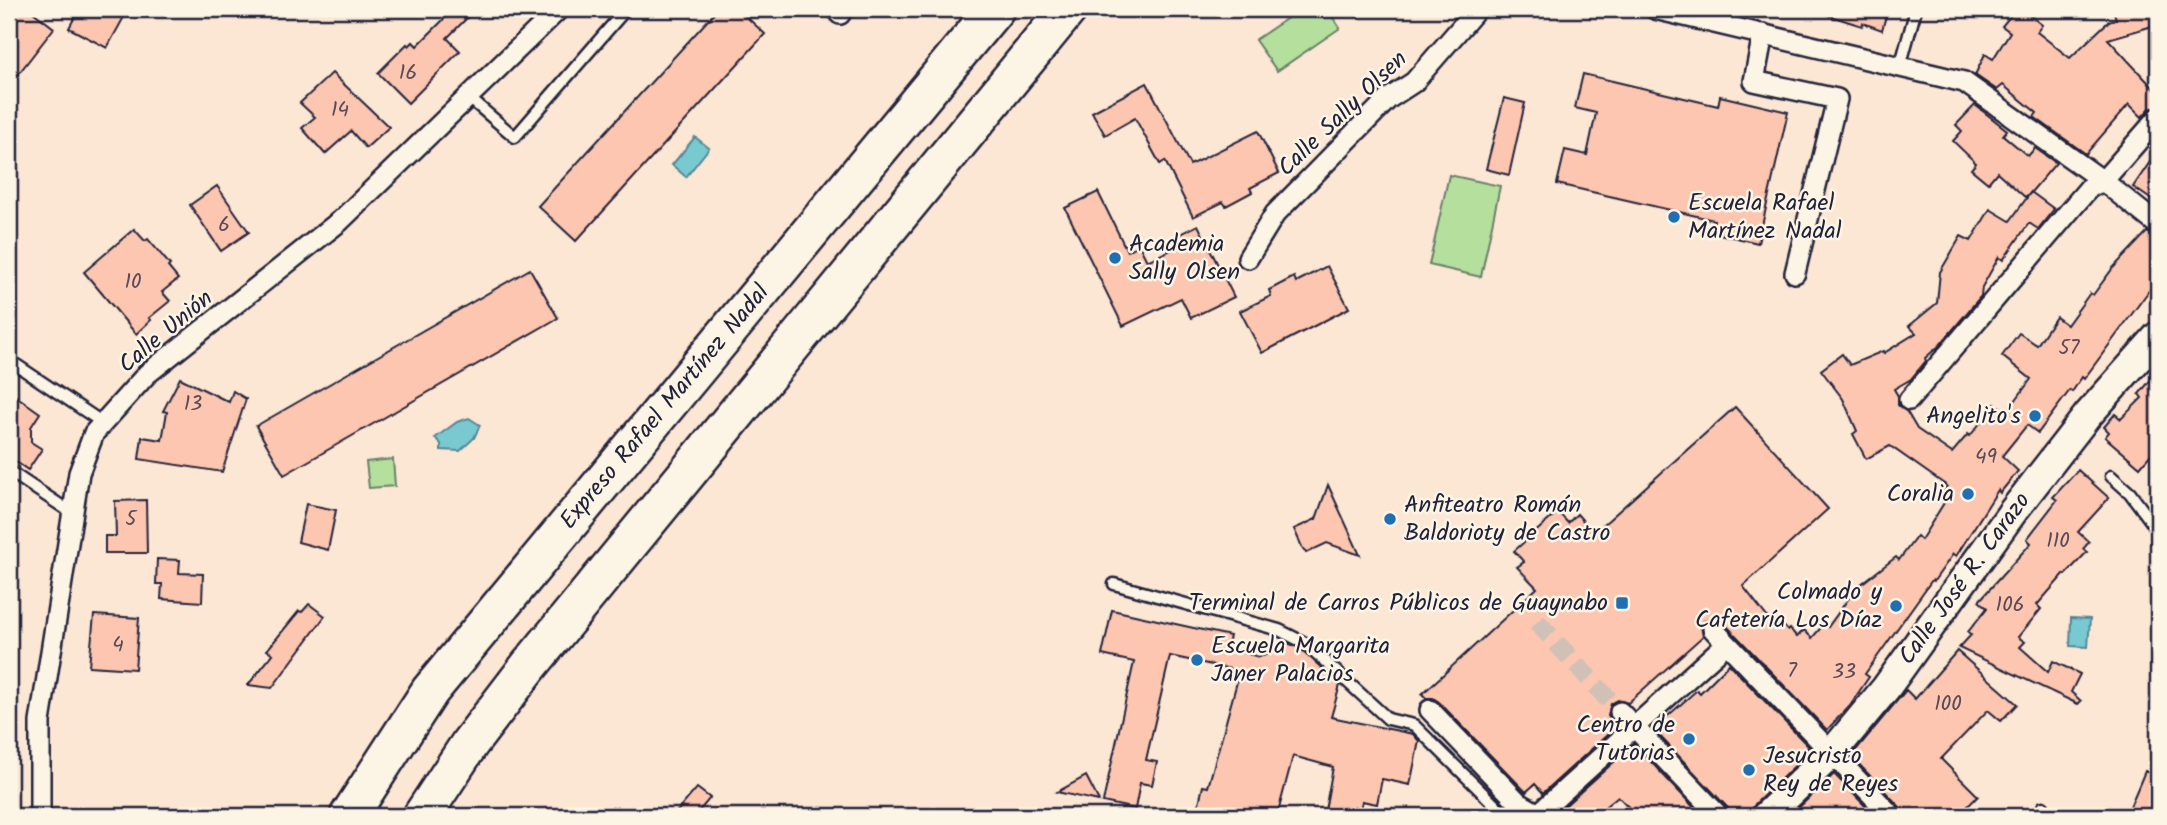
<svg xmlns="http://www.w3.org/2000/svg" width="2167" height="825" font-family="Kalam,sans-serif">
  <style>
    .green { fill: #b4df9c; stroke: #6b806c; stroke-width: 2 }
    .water { fill: #78c9d0; stroke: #568694; stroke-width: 2 }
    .building { fill: #fdc6b0; stroke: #22223b; stroke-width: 2 }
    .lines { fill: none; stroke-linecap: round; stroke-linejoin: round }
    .street-tunnel { stroke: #d0c0b6; stroke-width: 19; stroke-dasharray: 19 10; stroke-linecap: butt }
    .lane-casing { stroke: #22223b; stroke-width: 15 }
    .street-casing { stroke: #22223b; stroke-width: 24 }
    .secondary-casing { stroke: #22223b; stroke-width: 33 }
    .highway-casing { stroke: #22223b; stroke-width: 42 }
    .lane { stroke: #fcf5e5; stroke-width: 10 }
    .street { stroke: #fcf5e5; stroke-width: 19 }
    .secondary { stroke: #fcf5e5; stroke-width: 28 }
    .highway { stroke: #fcf5e5; stroke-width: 37 }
    .poi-dot { fill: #1f6fb2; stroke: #fcf5e5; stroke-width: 2.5 }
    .labels { text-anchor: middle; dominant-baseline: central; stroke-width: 5; stroke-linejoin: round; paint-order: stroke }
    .number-label { font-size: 21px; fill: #594b58 }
    .street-label { font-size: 24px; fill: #22223b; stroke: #fcf5e5 }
    .poi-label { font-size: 24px; fill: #22223b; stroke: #fcf5e5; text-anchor: start }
  </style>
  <rect width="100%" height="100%" fill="#fce7d5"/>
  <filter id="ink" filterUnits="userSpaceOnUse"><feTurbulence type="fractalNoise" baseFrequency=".0143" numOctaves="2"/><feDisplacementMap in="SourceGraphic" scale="14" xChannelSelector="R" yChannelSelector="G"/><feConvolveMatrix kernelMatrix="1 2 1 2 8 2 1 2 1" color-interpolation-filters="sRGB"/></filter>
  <g filter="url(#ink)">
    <!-- green -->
    <g class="green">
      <path d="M1301,9H1327L1340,28L1277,71L1255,40Z"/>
      <path d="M1449,175L1500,186L1481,277L1429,265Z"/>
      <path d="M393,459L395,486L369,488L366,462Z"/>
    </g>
    <!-- water -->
    <g class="water">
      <path d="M695,137L709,148L686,177L672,165Z"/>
      <path d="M469,418L480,425L474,438L460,451L441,450V444L435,438L457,422Z"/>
      <path d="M2071,618L2090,619L2088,647L2070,646Z"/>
    </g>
    <!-- building -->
    <g class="building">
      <path d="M9,9H29L54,28L9,86Z"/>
      <path d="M79,9H108L124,17L107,48L69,28Z"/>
      <path d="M454,9H476L447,38L460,51L408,103L378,73L407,44L409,46L413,42L417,46Z"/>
      <path d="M718,9H738L765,34L576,241L538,206Z"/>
      <path d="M1819,9H1888L1882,30L1863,23L1862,26L1818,12Z"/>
      <path d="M2016,9H2022L2042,25L2037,32L2070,58L2109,21L2116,19L2113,9H2151L2156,25L2108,39L2158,93V106L2149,109L2142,117L2129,104L2086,154L2034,117L2037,113L2003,85L1997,90L1975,75L1985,54L1993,59L2010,32L2002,26Z"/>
      <path d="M332,73L389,127L366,148L351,131L325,154L302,128L315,117L300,103Z"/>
      <path d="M1583,74L1718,106L1720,96L1788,112L1758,243L1711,232L1714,220L1557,184L1565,150L1587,155L1596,113L1575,108Z"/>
      <path d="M1147,83L1190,165L1258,131L1279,173L1250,188L1252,192L1226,206L1223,202L1193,217L1165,161L1160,164L1135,118L1105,135L1092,112Z"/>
      <path d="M1504,98L1525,103L1509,175L1486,169Z"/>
      <path d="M1975,105L2007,130L2003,135L2028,156L2035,148L2056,163L2026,198L1997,172L1988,183L1971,169L1976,163L1953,141L1962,131L1956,125Z"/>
      <path d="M2158,150V204L2133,187Z"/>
      <path d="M217,186L249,232L221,251L190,205Z"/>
      <path d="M1098,192L1127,251L1139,245L1147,261L1182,245L1178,235L1198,225L1234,297L1191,318L1181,298L1123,326L1065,208Z"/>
      <path d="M2031,192L2054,209L2038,229L2029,223L2003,260L1999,257L1982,287L1981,296L1940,345L1925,358L1926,361L1911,379L1894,389L1898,396V405L1907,412L1917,429L1952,453L1968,434L1970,436L1995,404L2007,412L2031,379L2002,356L2019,333L2037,345L2056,317L2067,325L2090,293L2093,295L2113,268L2147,232L2158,237V296L2151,288L2084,379L2082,377L2072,392L2070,390L2038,433L2027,425L2002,456L2018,471L2000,493L1998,490L1956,556L1953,554L1934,581L1932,580L1865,674L1869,677L1850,705L1827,730L1722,621L1716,617L1704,621L1701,626L1703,636L1628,703L1618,700L1611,704L1608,716L1617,726L1543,793L1535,784L1526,792L1439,702L1433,698H1426L1422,694L1537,588L1517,567L1524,562L1514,551L1558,512L1568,523L1577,514L1594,533L1735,407L1828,509L1743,586L1771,622L1776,617L1788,631L1790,629L1797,637L1804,630L1812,638L1824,624L1828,627L1856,588L1896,557L1899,560L1917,536L1921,540L1947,498L1942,495L1947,486L1890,446L1866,459L1853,434L1857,431L1843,399L1821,370L1842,354L1850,365L1883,351L1884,353L1916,333L1909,326L1937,303L1940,272L1961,236L1971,241L1990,209L2010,221Z"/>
      <path d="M134,229L145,241L148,239L170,265L168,267L178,279L162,292L170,301L149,318L151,320L136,334L84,272Z"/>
      <path d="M1327,266L1349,308L1262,353L1240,311L1271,296L1269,290L1294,277L1296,282Z"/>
      <path d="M530,269L558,318L284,475L256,426Z"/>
      <path d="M2158,371V446L2140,467L2105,437L2109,432L2104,427L2115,414L2121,419L2142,398L2139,394Z"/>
      <path d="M180,378L229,402L233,391L246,399L222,472L139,459L142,437L162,440L167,412L163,411Z"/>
      <path d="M9,391L40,413L31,427V442L42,449L28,470L9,457Z"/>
      <path d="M2078,470L2109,498L2078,532L2089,542L2083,549L2087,552L2065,575L2064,574L2037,605L2041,609L2018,637L2025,642L2020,647L2048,672L2053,661L2080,674L2071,692L2081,701L2078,704L1959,648L1971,635L1968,632L1987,608L1979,601L2031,543L2027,539L2057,500L2053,497Z"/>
      <path d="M1328,485L1360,555L1327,543L1306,553L1302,547L1294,529L1316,519Z"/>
      <path d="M146,500L147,553H105V536H116L115,501Z"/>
      <path d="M306,504L336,510L328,550L298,542Z"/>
      <path d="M157,559L180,560L179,573L203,574L202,602L161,599L162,584H156Z"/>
      <path d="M309,604L325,616L272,688L248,685L273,654L267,650L299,611L302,612Z"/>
      <path d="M1112,610L1230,636L1227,648L1259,657L1288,643L1301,649L1340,685L1331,717L1413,734L1419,741L1410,785L1382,779L1377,804L1362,801L1359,816H1324L1333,767L1293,756L1277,816H1196L1203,786L1208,787L1240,671L1170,656L1146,760L1157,762L1152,785L1140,783L1135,809L1103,802L1134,662L1102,655Z"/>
      <path d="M94,615L139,618L135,669L89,666Z"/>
      <path d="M1957,651L2017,704L2001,721L1988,710L1941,759L1978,796L1958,816H1904L1901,808L1851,756L1906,690L1915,699Z"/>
      <path d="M1729,664L1809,747L1806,749L1809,752L1755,804L1750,816H1731L1728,808L1653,729L1697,690L1700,693Z"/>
      <path d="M1634,744L1702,816H1637L1618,796L1594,816H1562L1558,812Z"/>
      <path d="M2145,771L2158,777V816H2126Z"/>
      <path d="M1834,774L1875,816H1790Z"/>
      <path d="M1086,776L1099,801L1057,792Z"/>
      <path d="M697,788L710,798L695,816H673Z"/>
    </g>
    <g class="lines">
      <!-- street-tunnel -->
      <path class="street-tunnel" d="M1537,622L1620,712"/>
      <defs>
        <g id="lane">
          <path d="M1900,67L1916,9"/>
          <path d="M468,97L515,137L626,9"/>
          <path d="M9,360L103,423"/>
          <path d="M9,471L72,513"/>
          <path d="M2111,476L2130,493L2153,524L2158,520"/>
          <path d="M1114,584L1279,630L1305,643L1388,719L1414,725L1506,816"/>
          <path d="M2043,807L2050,816"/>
        </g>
        <g id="street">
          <path d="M1655,9L1964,82L2103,181L2158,225"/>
          <path d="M840,14L843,9"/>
          <path d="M1763,34L1754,81L1837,99L1795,273"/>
          <path d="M1248,258L1275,214L1388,99L1414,82L1477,9"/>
          <path d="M1909,400L2089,188L2103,181L2158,118"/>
          <path d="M1713,629L1892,816"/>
          <path d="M1430,710L1519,803L1542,816"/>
          <path d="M1620,712L1719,816"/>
          <path d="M40,816V722L79,473L94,433L147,374L340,221L559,9"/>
          <path d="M1536,816L1726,644"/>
        </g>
        <path id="secondary" d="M1766,816L1832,753L1886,688L2014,510L2087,416L2158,336"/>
        <g id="highway">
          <path d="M349,816L430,691L995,9"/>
          <path d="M422,816L470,743L529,666L1068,9"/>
        </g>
      </defs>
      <!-- lane casing -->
      <use href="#lane" class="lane-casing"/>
      <!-- street casing -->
      <use href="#street" class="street-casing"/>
      <!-- secondary casing -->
      <use href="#secondary" class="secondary-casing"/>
      <!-- highway casing -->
      <use href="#highway" class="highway-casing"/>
      <!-- lane -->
      <use href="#lane" class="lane"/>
      <!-- street -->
      <use href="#street" class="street"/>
      <!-- secondary -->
      <use href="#secondary" class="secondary"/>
      <!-- highway -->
      <use href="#highway" class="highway"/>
    </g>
  </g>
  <!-- markers -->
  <g class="poi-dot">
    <circle cx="1674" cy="217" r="7"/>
    <circle cx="1115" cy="258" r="7"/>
    <circle cx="2035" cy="416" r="7"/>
    <circle cx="1968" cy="494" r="7"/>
    <circle cx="1390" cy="519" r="7"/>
    <rect x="1615" y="596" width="14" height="14" rx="3.5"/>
    <circle cx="1896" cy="606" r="7"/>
    <circle cx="1197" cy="660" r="7"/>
    <circle cx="1689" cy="739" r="7"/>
    <circle cx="1749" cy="770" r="7"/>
  </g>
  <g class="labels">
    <!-- number labels -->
    <g class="number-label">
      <text x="408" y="73">16</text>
      <text x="340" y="110">14</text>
      <text x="224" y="225">6</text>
      <text x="133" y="282">10</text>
      <text x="2069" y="348">57</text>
      <text x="193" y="404">13</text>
      <text x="1986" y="457">49</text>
      <text x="131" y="519">5</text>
      <text x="2058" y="541">110</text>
      <text x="2010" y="605">106</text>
      <text x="118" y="645">4</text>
      <text x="1792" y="671">7</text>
      <text x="1844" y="672">33</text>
      <text x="1948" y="704">100</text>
    </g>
    <!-- street labels -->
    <g class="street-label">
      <text transform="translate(1343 114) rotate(-44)">Calle Sally Olsen</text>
      <text transform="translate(166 332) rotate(-40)">Calle Unión</text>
      <text transform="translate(665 407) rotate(-50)">Expreso Rafael Martínez Nadal</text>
      <text transform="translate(1965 579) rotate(-54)">Calle José R. Carazo</text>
    </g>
    <!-- poi labels -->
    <g class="poi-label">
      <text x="1688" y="203">Escuela Rafael<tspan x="1688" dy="28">Martínez Nadal</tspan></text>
      <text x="1129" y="244">Academia<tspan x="1129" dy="28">Sally Olsen</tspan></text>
      <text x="2021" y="416" text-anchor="end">Angelito's</text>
      <text x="1954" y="494" text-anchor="end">Coralia</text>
      <text x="1404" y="505">Anfiteatro Román<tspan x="1404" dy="28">Baldorioty de Castro</tspan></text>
      <text x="1882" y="592" text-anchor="end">Colmado y<tspan x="1882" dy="28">Cafetería Los Díaz</tspan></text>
      <text x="1608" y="603" text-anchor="end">Terminal de Carros Públicos de Guaynabo</text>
      <text x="1211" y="646">Escuela Margarita<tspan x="1211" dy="28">Janer Palacios</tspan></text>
      <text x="1675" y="725" text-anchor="end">Centro de<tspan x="1675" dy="28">Tutorias</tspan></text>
      <text x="1763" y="756">Jesucristo<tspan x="1763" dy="28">Rey de Reyes</tspan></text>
    </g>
  </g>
  <!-- margin -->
  <rect width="2167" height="825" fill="none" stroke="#fcf5e5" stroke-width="35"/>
  <rect x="18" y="18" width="2132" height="790" fill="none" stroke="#22223b" stroke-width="2.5" filter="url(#ink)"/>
</svg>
